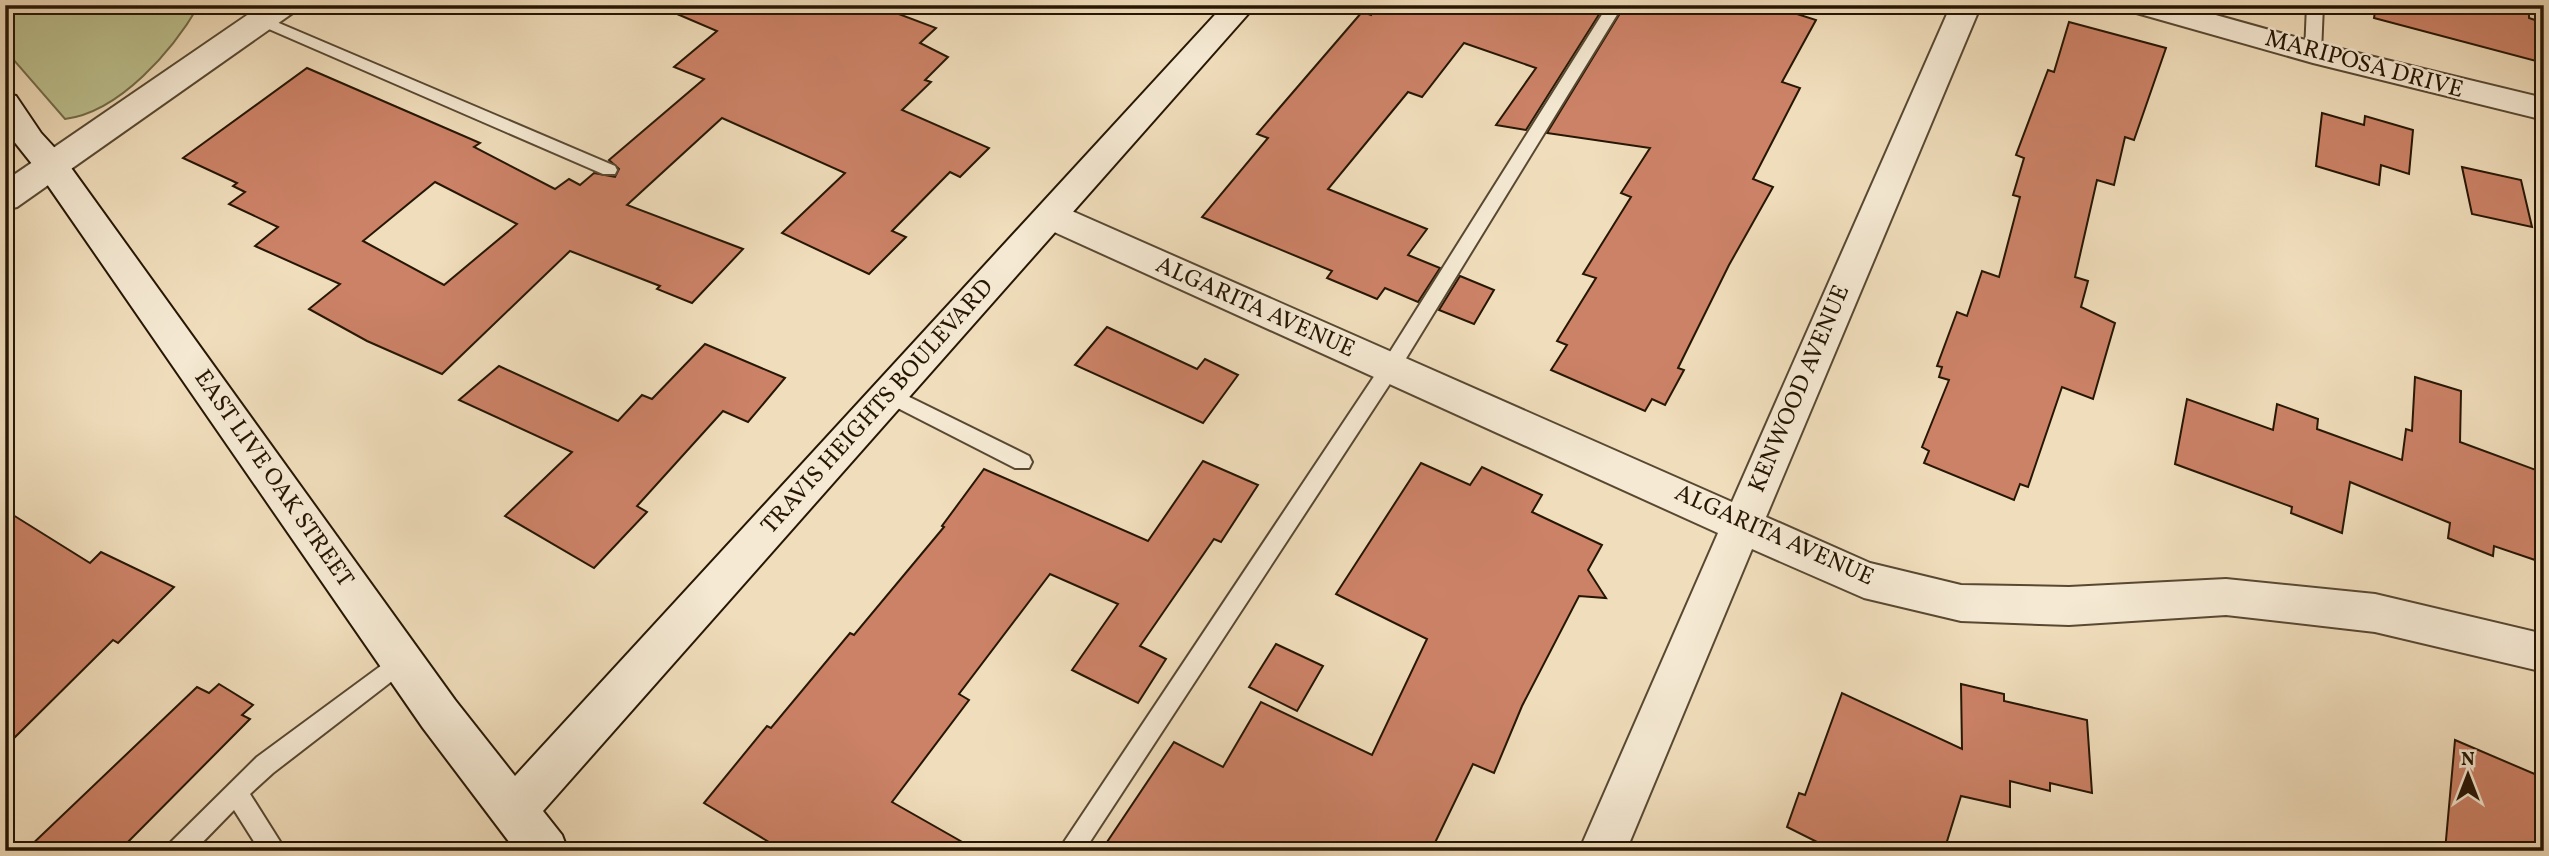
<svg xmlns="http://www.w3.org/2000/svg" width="2549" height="856" font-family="Vollkorn,serif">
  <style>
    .green { fill: #bcc08e; stroke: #716b49; stroke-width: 2 }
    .building { fill: #cc8267; stroke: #261604; stroke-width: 2; fill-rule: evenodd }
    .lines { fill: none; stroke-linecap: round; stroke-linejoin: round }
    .lane-casing { stroke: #584832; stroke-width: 4 }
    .street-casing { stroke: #584832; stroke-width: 4 }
    .secondary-casing { stroke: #261604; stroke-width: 4 }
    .lane { fill: #f5e9d3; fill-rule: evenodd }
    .street { fill: #f5e9d3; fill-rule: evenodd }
    .secondary { fill: #f5e9d3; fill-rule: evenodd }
    .labels { text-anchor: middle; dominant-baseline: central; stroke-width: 5; stroke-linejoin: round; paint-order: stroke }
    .street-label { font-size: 24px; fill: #261604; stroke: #f5e9d3 }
  </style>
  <rect width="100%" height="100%" fill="#f0ddbb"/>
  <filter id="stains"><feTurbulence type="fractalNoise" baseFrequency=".00286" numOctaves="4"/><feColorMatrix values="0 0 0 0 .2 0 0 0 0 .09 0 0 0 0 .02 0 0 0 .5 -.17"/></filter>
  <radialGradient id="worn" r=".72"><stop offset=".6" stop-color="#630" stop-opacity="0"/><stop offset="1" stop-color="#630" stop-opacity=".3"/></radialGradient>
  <!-- green -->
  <path class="green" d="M5,5H199C173,50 120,112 65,119L5,50Z"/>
  <!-- building -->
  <g class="building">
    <path d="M656,5H875L936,28L920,43L948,57L925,80L931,82L902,110L989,148L960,177L950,172L892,231L906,237L869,274L782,233L845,173L722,118L627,205L743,249L692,303L657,289L660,286L570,251L442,374L367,341L309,309L340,284L255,246L278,227L229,204L245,192L233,186L237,183L183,158L307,68L480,143L474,147L555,189L569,179L580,185L594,173L615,177L619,169L609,160L704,79L674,67L717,31ZM435,182L517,224L444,285L363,241Z"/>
    <path d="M1372,5H1605L1526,130L1496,125L1536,68L1464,43L1422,97L1408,92L1328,189L1427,229L1408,255L1440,268L1418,302L1385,288L1377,299L1327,278L1332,271L1202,217L1268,138L1257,134L1362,12L1371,15Z"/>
    <path d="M1625,5H1769L1816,20L1782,82L1800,88L1753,179L1773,187L1729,265L1678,368L1684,370L1665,405L1652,399L1645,411L1551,370L1567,345L1557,341L1596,278L1583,274L1631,197L1621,193L1650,148L1547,133Z"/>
    <path d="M2376,5H2513L2529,9V18L2535,20L2536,61L2374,18Z"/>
    <path d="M2069,22L2166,48L2134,140L2125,137L2114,185L2097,180L2075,277L2088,281L2081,307L2115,323L2093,399L2062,387L2028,487L2020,484L2014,500L1924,463L1929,451L1922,447L1949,380L1939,377L1942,367L1937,366L1957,312L1967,316L1982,271L1999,277L2020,197L2013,195L2024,158L2016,155L2048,70L2054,72Z"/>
    <path d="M2322,113L2364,125L2365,116L2413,130L2409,174L2381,165L2379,185L2316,166Z"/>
    <path d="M2462,167L2521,180L2532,227L2472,214Z"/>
    <path d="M1460,276L1494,290L1474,324L1439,310Z"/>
    <path d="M1107,327L1197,369L1205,359L1238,375L1203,423L1075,365Z"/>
    <path d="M705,344L785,378L748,422L723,411L637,506L647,512L594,568L505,516L572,452L459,400L499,366L618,421L642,395L652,399Z"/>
    <path d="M2415,377L2461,391L2460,442L2544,473V563L2494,546L2493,556L2448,538L2450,523L2350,482L2342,533L2291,513L2292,507L2175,464L2187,399L2273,430L2277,404L2318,419L2317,429L2402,460L2406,429L2412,431Z"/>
    <path d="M1203,461L1258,485L1221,542L1214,539L1140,646L1166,659L1138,703L1072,670L1118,604L1050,574L959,694L969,700L892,802L978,851H784L704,803L767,726L771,728L850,633L854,635L944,527L942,526L984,469L1148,541Z"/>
    <path d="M1421,463L1470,485L1482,467L1542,495L1532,512L1602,545L1588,570L1606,598L1579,596L1522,706L1494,773L1473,764L1431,851H1101L1174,742L1223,767L1261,702L1372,755L1427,639L1336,594Z"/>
    <path d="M5,510L90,563L101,552L174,587L118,643L113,640L5,747Z"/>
    <path d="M1276,644L1323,666L1297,711L1249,687Z"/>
    <path d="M219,684L253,705L242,715L250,719L119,851H25L197,687L209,693Z"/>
    <path d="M1961,684L2004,694V701L2087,720L2092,793L2050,783V791L2010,781V807L1961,796L1944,851H1835L1787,827L1799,793L1805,795L1842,693L1962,749Z"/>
    <path d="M2455,740L2544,778V851H2445Z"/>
  </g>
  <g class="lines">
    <defs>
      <g id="lane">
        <path d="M1608,5H1623L1397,373L1084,851H1058L1383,363Z"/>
        <path d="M2307,5H2323L2321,53L2313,58L2305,53Z"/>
        <path d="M260,15L615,166L617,170L615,174H603L255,23L252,20Z"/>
        <path d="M887,386L1029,456L1032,462L1029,468H1015L880,399L878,394L880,389Z"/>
        <path d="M401,651L409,654L412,661L409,668L273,773L250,794L286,851H260L234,810L194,851H166L170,843L257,757Z"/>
      </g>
      <g id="street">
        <path d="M262,5H298L294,12L17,207L5,210V181Z"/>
        <path d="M1951,5H1981L1766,517L1870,563L1961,585L2069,587L2226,579L2375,594L2544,634V672L2375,632L2226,615L2069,625L1961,621L1864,598L1752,549L1626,851H1579L1718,533L1041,226L1036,217L1041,208L1053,205L1065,208L1732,502Z"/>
        <path d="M2129,5H2180L2316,43L2544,98V120L2313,63L2133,12Z"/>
      </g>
      <path id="secondary" d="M1224,5H1256L543,811L562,835L568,851H516L423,728L40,174L5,130V93L16,96L41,133L64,158L455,700L515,776Z"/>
    </defs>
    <!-- lane casing -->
    <use href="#lane" class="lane-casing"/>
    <!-- street casing -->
    <use href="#street" class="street-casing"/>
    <!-- secondary casing -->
    <use href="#secondary" class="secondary-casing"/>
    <!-- lane -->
    <use href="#lane" class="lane"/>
    <!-- street -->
    <use href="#street" class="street"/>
    <!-- secondary -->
    <use href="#secondary" class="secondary"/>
  </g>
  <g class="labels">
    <!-- street labels -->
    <g class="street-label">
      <text transform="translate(2364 65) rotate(15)">MARIPOSA DRIVE</text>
      <text transform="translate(1255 308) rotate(24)">ALGARITA AVENUE</text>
      <text transform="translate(1800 389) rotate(-67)">KENWOOD AVENUE</text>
      <text transform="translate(878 407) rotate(-48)">TRAVIS HEIGHTS BOULEVARD</text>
      <text transform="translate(273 479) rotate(55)">EAST LIVE OAK STREET</text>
      <text transform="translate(1774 536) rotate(24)">ALGARITA AVENUE</text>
    </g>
  </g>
  <!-- margin -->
  <rect width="2549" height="856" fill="none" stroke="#f0ddbb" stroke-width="28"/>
  <rect x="7" y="7" width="2535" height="842" fill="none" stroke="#261604" stroke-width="3.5"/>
  <rect x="14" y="14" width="2521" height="828" fill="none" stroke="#261604" stroke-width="2"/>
  <!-- north arrow -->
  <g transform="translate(2468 775)" stroke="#f5e9d3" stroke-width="5" paint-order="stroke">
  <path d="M0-5L12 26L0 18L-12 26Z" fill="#261604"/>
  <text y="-10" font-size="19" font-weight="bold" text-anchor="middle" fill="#261604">N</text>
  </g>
  <rect width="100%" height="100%" filter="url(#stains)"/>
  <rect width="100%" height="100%" fill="url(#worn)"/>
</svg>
